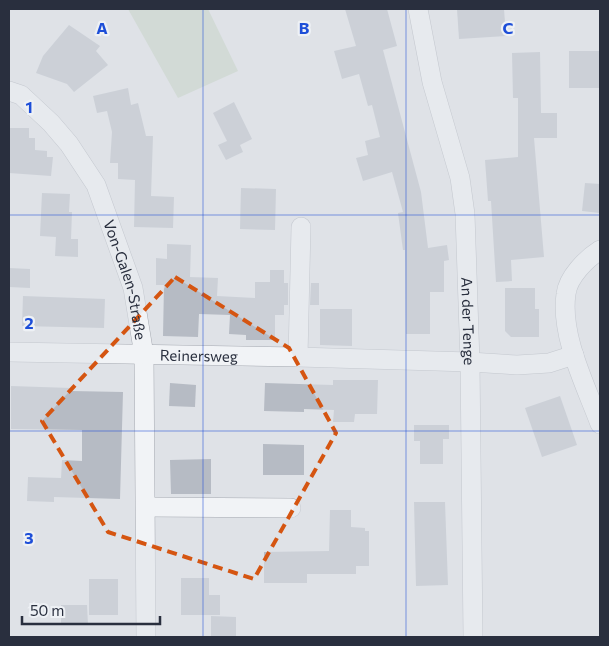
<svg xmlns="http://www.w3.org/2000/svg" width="609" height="646" font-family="Commissioner,sans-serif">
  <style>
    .green { fill: #c3d1c0 }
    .building { fill: #b6bbc4 }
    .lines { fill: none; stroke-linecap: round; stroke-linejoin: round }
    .minor-casing { stroke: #a5a9b1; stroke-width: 20 }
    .minor { stroke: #f1f3f6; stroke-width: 19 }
    .marked { fill: none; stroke: #d55511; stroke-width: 4; stroke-dasharray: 10 6; stroke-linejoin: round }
    .grid { fill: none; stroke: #1d4ed8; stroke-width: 1; stroke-opacity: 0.55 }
    .labels { text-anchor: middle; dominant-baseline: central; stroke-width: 4.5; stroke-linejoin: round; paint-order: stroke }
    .street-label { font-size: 15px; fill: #292f3e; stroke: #eef1f5 }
    .grid-label { font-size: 16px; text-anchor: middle; font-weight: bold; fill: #1d4ed8; stroke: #eef1f5; stroke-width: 4.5; stroke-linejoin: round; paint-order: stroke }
  </style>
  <rect width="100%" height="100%" fill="#dfe2e7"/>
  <!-- green -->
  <path class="green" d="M128,9H208L238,71L178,98Z"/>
  <!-- building -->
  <g class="building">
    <path d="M345,9H387L397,46L383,50L421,192L428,248L447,245L449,260L444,261V292H430V334H406L405,250H403L398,213L403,212L392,172L363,181L356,158L368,155L365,141L380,137L372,105L368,106L359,74L342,79L334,51L356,46Z"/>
    <path d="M457,9H504L506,36L459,39Z"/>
    <path d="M69,25L100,46L96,51L108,65L74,92L67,84L36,73L43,56Z"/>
    <rect x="569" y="51" width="31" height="37"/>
    <path d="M540,52L541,113H557V138H534L544,257L511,260L512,281L496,282L491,201H488L485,160L518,157V98H513L512,53Z"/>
    <path d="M128,88L131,105L138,103L146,136H153L151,196L174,197L173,228L134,227L135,180L118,179V163H110L112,132L107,111L97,113L93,96Z"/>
    <path d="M234,102L252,139L240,145L243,152L226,160L218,145L227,141L213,113Z"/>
    <path d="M10,128H29V138H35V150L47,151V157H53L51,176L9,173Z"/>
    <path d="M585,183L600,184V213L582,211Z"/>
    <path d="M241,188L276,189L275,230L240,229Z"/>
    <path d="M42,193L70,194L69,212H72L71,239H78V257L55,256L56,237L40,236Z"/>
    <path d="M167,244L191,245L190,277L218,278L217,296L255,298V282H270V270H284V283H288V305H284V315H275V340H246V335L229,334L230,315L199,314L198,337L163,336L164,285H156V258L167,259Z"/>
    <path d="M9,268L30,269V288L9,287Z"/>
    <path d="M311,283H319V305H310Z"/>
    <path d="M505,288H535V309H539V337H511L505,331Z"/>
    <path d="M23,296L105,299L104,328L22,326Z"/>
    <path d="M320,309H352V346L320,345Z"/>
    <path d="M333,380H378L377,414H355L354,422H333L334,410L304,409V412L264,411L265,383L333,385Z"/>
    <path d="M170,383L196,385L195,407L169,406Z"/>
    <path d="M11,386L71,388V391L123,392L120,499L54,497V502L27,501L28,477L61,478L62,460L82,461V430L11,429Z"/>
    <path d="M560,396L577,445L542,457L525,408Z"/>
    <path d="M414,425H449V439H443V464H420V441H414Z"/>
    <path d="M263,444L304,445V475H263Z"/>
    <path d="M211,459V494H171L170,460Z"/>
    <path d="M414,502H445L448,585L416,586Z"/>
    <path d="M330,510H351V527L365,528V531H369V566H356V574H307V583H264V552L329,551Z"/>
    <path d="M181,578H209V595H220V615H181Z"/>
    <rect x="89" y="579" width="29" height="36"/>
    <path d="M61,605H87L88,625H61Z"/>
    <path d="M211,616L236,617V637H211Z"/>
  </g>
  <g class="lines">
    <defs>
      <g id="minor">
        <path id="s1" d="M418,9L432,82L460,178L465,214L470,362L473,637"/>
        <path id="s2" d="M9,91L21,95L51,123L69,144L96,185L133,288L144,355L146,637"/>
        <path d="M600,250C586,259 568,277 566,294C560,336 586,386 600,424"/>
        <path id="s3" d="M9,352L298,357L470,362L517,365L549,363L574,355"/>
        <path d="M298,357L301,227"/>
        <path d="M146,507L291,508"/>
      </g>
    </defs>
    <!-- minor casing -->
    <use href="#minor" class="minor-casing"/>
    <!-- minor -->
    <use href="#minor" class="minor"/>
  </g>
  <!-- marked area -->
  <path d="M0 0H609V646H0ZM175,277L289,348L336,433L254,579L108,532L42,421Z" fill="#dfe2e7" fill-opacity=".55" fill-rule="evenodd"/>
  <path class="marked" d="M175,277L289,348L336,433L254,579L108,532L42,421Z"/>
  <!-- grid -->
  <path class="grid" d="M203,9V637M406,9V637M9,215H600M9,431H600"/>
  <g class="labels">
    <!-- street labels -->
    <g class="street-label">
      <text stroke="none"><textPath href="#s2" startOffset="230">Von-Galen-Straße</textPath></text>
      <text stroke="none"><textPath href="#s1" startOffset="318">An der Tenge</textPath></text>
      <text stroke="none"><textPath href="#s3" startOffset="190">Reinersweg</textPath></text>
    </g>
  </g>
  <g class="grid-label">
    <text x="102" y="34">A</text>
    <text x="304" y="34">B</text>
    <text x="508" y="34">C</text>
    <text x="29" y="113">1</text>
    <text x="29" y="329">2</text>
    <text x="29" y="544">3</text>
  </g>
  <!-- border -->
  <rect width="609" height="646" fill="none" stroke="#292f3e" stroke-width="20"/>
  <!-- scale -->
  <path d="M22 616v8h138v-8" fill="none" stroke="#292f3e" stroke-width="2.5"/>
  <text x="30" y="616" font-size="15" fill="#292f3e" stroke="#eef1f5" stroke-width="4" paint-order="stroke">50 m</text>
</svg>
